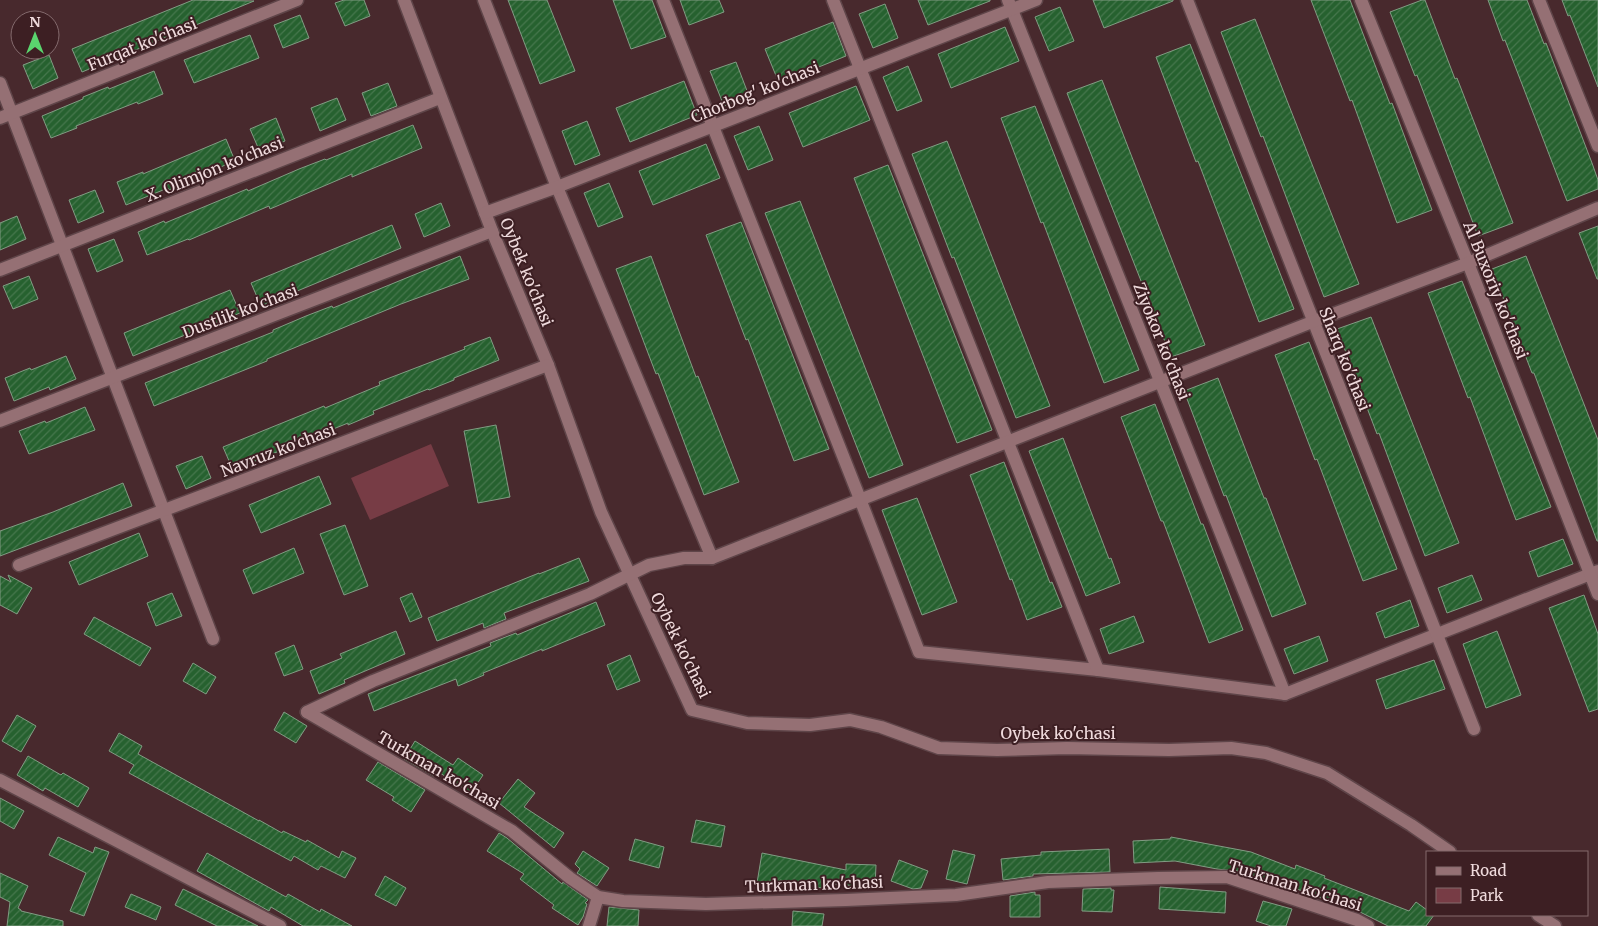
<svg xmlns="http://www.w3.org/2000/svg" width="1598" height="926" font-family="Merriweather,serif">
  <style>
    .park { fill: #773c45 }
    .building { fill: url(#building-hatch); stroke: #819c83 }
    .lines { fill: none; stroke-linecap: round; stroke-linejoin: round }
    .minor-casing { stroke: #5f4549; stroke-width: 15 }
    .minor { stroke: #957074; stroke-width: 12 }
    .labels { text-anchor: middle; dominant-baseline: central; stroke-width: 4; stroke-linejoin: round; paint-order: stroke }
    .street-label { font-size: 16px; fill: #efdadc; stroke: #3d1f23 }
  </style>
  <defs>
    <pattern id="building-hatch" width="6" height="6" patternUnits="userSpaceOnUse" patternTransform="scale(1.25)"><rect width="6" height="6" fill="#26612f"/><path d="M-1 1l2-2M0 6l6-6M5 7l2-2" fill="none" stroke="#46774d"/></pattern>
  </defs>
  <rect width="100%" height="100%" fill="#48292d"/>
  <!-- park -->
  <path class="park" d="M431,444L449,486L370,520L351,478Z"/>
  <!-- building -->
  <g class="building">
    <path d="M193,0L254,1L82,72L72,49Z"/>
    <path d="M344,0H364L370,16L345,26L335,3Z"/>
    <path d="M508,0H547L575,71L540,84Z"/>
    <path d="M613,0H652L666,37L631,49Z"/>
    <path d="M680,0H719L724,12L689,25Z"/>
    <path d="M918,0H990V1L928,25Z"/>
    <path d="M1093,0H1173V1L1104,28Z"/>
    <path d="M1311,0H1350L1390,104L1392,103L1432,210L1397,223L1352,100L1350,101Z"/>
    <path d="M1422,0H1425L1455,79L1457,78L1513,223L1478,236L1417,75L1415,76L1390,12Z"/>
    <path d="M1488,0H1527L1544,44L1546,43L1592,163L1598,180V189L1567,201L1505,40L1503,41Z"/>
    <path d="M1562,0H1598V87L1570,15L1568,16Z"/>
    <path d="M885,4L898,38L873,48L859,14Z"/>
    <path d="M1060,7L1074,41L1049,51L1035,17Z"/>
    <path d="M300,15L309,38L283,48L274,25Z"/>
    <path d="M1255,19L1359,284L1324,297L1263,136L1261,137L1221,32Z"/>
    <path d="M833,22L846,56L779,83L765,49Z"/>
    <path d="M1005,27L1019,61L951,88L938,54Z"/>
    <path d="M250,35L259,58L194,83L184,60Z"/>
    <path d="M1190,44L1294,309L1259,322L1198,161L1196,162L1156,57Z"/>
    <path d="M49,55L58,78L33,89L23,65Z"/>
    <path d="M736,62L749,96L724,106L710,71Z"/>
    <path d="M908,66L922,101L897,111L883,77Z"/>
    <path d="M154,71L163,94L138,104L137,102L76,126L77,128L51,138L42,116L83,99V97L108,87L109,89Z"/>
    <path d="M1102,80L1205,345L1171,357L1067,93Z"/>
    <path d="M684,81L697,115L630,142L616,108Z"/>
    <path d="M388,83L397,106L371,116L362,93Z"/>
    <path d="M856,86L870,120L803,147L789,113Z"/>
    <path d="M337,98L346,120L320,131L311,108Z"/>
    <path d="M1035,106L1139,370L1104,383L1043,222L1041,223L1001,118Z"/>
    <path d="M276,118L285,141L260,152L250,129Z"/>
    <path d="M587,121L600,155L575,165L562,131Z"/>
    <path d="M413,125L422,148L352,177V174L270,209L269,206L189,240L188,239L147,255L138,232L164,221L165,223L247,189L248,191L299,169L325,159L326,160Z"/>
    <path d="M759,126L773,160L748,170L734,136Z"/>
    <path d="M226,139L235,161L194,178L195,180L169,190L168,188L126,205L117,182L143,172V174Z"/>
    <path d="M947,141L1050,406L1016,418L954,257L952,258L912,154Z"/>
    <path d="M706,144L720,178L653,205L639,171Z"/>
    <path d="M888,165L992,430L957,443L854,178Z"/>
    <path d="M609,183L623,217L598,227L584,193Z"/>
    <path d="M95,190L104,212L78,223L69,200Z"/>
    <path d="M800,201L903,465L869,478L765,213Z"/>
    <path d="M441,203L450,226L424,237L415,214Z"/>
    <path d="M17,216L26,239L0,250V223Z"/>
    <path d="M741,222L829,449L794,461L748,339L746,340L706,235Z"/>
    <path d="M392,225L401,248L261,306L251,283Z"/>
    <path d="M1598,226V279H1597L1579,233Z"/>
    <path d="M114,239L123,261L97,272L88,249Z"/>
    <path d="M460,256L469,279L401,304L267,359V361L222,379L154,406L145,383L273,332V330L306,316L332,306L333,308Z"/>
    <path d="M651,256L696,377L698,376L739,482L704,495L658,373L656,374L616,269Z"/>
    <path d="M1526,256L1598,440V541H1597L1534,373H1532L1492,269Z"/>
    <path d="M29,276L38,299L13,309L3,286Z"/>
    <path d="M1462,281L1551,507L1516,520L1470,397L1468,398L1428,293Z"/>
    <path d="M230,290L240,313L133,356L124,333Z"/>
    <path d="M1371,317L1459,543L1425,556L1379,433L1377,434L1337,329Z"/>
    <path d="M490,337L499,360L454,378V380L429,390L428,389L373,411L374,414L348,425V423L233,470L223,447L324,406L325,408L380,385L379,382L465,349L464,347Z"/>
    <path d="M1309,342L1397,569L1363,581L1317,459L1315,460L1275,355Z"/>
    <path d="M66,356L76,379L50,390L49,387L14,401L5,378L30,368L31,370Z"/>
    <path d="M1218,378L1264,498H1266L1306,604L1272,617L1226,495L1224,496L1184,391Z"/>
    <path d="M1155,404L1201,524H1203L1243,630L1209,643L1163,521H1161L1121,417Z"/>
    <path d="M85,407L95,430L29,454L19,431L45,421L46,423Z"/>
    <path d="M496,425L510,497L478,503L464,431Z"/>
    <path d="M1063,438L1109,559L1111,558L1120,583L1086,596L1029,451Z"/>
    <path d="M202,456L211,478L186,489L176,466Z"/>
    <path d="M1004,462L1050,583L1052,582L1062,607L1027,620L1012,579L1010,580L970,475Z"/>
    <path d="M319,476L331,504L261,533L249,505Z"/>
    <path d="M123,483L132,506L0,556V531L53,512Z"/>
    <path d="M917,498L957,602L922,615L882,510Z"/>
    <path d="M345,525L368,586L344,595L320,534Z"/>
    <path d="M139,533L148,556L79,585L69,562Z"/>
    <path d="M1563,539L1573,564L1538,577L1529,552Z"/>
    <path d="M294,548L304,573L253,594L243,570Z"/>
    <path d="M579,558L589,581L504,613L506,619L484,628L483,623L437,641L428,618L539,573V574Z"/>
    <path d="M8,575L32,588L17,614L0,605V576L11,582Z"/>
    <path d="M1472,575L1482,600L1447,613L1438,588Z"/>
    <path d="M172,593L182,616L156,626L147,603Z"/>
    <path d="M412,593L422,617L410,622L400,598Z"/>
    <path d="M1584,595L1598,634V709L1589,712L1549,608Z"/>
    <path d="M1410,600L1419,626L1385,638L1376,613Z"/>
    <path d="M596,602L605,625L542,651V649L483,673L484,675L458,686L456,679L374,711L368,694L491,646L490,643L516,633L517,635Z"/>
    <path d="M1134,616L1144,642L1109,654L1100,629Z"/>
    <path d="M94,617L151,648L140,666L84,634Z"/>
    <path d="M396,631L405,654L344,680L345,683L319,694L310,671L342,658L340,654Z"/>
    <path d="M1497,631L1521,695L1486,708L1463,644Z"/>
    <path d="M1319,636L1328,661L1294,674L1284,649Z"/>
    <path d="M294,645L303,669L284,676L275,653Z"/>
    <path d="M630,655L640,681L617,690L607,665Z"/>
    <path d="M1434,660L1445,689L1386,709L1376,680Z"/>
    <path d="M193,663L216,677L206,694L183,681Z"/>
    <path d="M284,712L307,726L296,743L274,730Z"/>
    <path d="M17,715L36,726L21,752L2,741Z"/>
    <path d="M119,733L142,746L138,754L259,821V820L282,833L283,831L306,842L307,840L339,858L342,851L356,858L345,878L321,866L318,870L294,856L291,861L129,773L134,765L109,751Z"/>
    <path d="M415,741L453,765L458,758L483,775L471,793L437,771L434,776L404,759Z"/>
    <path d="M28,756L61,775L63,773L89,788L78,807L45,788L43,791L17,775Z"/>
    <path d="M378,762L425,790L411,812L392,800L394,797L366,780Z"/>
    <path d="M518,779L535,793L524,807L564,833L554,848L499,803Z"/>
    <path d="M0,798L24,811L14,829L0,821Z"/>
    <path d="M696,820L725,826L721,847L691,842Z"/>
    <path d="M499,833L507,838L562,884L563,882L588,900L585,903L587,904L583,917L578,925L552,908L554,905L520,879L524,874L487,851Z"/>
    <path d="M58,837L93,853L95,847L109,852L84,916L70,911L86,873L49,855Z"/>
    <path d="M1171,837L1251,852L1295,869L1296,865L1325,876L1324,878L1409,911L1416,902L1427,910V915H1434L1426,926H1388L1360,912L1294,888V885L1251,876L1235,870L1234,871L1217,869L1175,861L1134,863L1133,841L1170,839Z"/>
    <path d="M635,839L664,847L659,868L629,860Z"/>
    <path d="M1109,849L1110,872L1033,874V876L1003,880L1001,859L1041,855V852Z"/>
    <path d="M953,850L975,855L967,884L946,879Z"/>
    <path d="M583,851L609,868L597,886L577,873L580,869L575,864Z"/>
    <path d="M207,853L286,897L288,894L320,912L321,909L352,926H303L271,907L269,911L197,871Z"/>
    <path d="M762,853L846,870V864L876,865L875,887L828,884L827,889L780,880L779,887L757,883Z"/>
    <path d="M899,860L928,871L921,888L913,889L891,881Z"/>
    <path d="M0,873L28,886L18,908L21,910V911L63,921V926H7L10,902L0,897Z"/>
    <path d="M385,876L406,888L396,906L375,895Z"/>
    <path d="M1160,887L1226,892L1225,913L1159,909Z"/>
    <path d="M1111,888V890H1114L1112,912L1082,911L1083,889Z"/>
    <path d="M183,889L258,926H217L175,905Z"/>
    <path d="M1035,892V895H1040V917H1010V896Z"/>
    <path d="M131,894L161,907L156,920L125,907Z"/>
    <path d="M1263,901L1292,909L1286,926H1271L1256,921Z"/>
    <path d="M609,907L639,910L638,926H607Z"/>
    <path d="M793,911L824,914L822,926H792Z"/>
  </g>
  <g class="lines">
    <defs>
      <g id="minor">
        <path d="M404,0L492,231L548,365L601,512L692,710L747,723L810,725L850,720L881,727L939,748L997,750L1067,748L1169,750L1231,748L1266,753L1327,773L1411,825L1450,852"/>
        <path d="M484,0L557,187L712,558"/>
        <path d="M663,0L860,499L919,652L1098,670L1285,694L1598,571"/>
        <path d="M833,0L1098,670"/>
        <path d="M1008,0L1285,694"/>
        <path d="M1187,0L1474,729"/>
        <path d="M1361,0L1468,263L1598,594"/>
        <path d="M1539,0L1598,146"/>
        <path d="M0,83L213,639"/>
        <path d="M0,118L297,0"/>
        <path d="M485,213L557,187L1036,0"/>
        <path d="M0,270L440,98"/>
        <path d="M0,421L492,231"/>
        <path d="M19,565L548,365"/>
        <path d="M307,712L373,681L590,594L649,565L684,558H712L1312,322L1468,263L1598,208"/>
        <path d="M307,712L512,831L570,878L598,897L623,901L706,904L846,900L956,895L1048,882L1158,878L1227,877L1357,920L1368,926"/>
        <path d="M0,780L280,926"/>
        <path d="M1538,915L1555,926"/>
        <path d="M589,926L598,897"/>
      </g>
    </defs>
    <!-- minor casing -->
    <use href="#minor" class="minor-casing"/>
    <!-- minor -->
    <use href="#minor" class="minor"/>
  </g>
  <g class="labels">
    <!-- street labels -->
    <g class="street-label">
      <text transform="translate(142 44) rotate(-22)">Furqat ko'chasi</text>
      <text transform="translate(755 92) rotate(-22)">Chorbog' ko'chasi</text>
      <text transform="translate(214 169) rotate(-22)">X. Olimjon ko'chasi</text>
      <text transform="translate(527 272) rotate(68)">Oybek ko'chasi</text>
      <text transform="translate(1496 290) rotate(68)">Al Buxoriy ko'chasi</text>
      <text transform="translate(240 311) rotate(-21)">Dustlik ko'chasi</text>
      <text transform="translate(1162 341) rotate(68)">Ziyokor ko'chasi</text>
      <text transform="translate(1345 359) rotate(68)">Sharq ko'chasi</text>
      <text transform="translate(278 450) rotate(-21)">Navruz ko'chasi</text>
      <text transform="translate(681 645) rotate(64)">Oybek ko'chasi</text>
      <text x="1058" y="733">Oybek ko'chasi</text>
      <text transform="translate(439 770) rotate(30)">Turkman ko'chasi</text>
      <text transform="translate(814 884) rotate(-2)">Turkman ko'chasi</text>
      <text transform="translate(1295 885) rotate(17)">Turkman ko'chasi</text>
    </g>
  </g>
  <!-- legend -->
  <rect x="1426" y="851" width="162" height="65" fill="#3d1f23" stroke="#846a6d"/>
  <rect x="1436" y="867" width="25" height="8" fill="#957074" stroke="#846a6d"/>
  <text x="1470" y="876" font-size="15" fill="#efdadc">Road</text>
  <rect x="1436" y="888" width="25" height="15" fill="#773c45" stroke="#846a6d"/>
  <text x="1470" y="901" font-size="15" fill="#efdadc">Park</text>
  <!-- north arrow -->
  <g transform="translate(35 35)"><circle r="24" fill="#3d1f23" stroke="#846a6d"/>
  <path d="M0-4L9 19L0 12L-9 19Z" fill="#5ad56e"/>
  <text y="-8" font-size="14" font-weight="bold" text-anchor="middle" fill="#efdadc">N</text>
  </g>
</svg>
